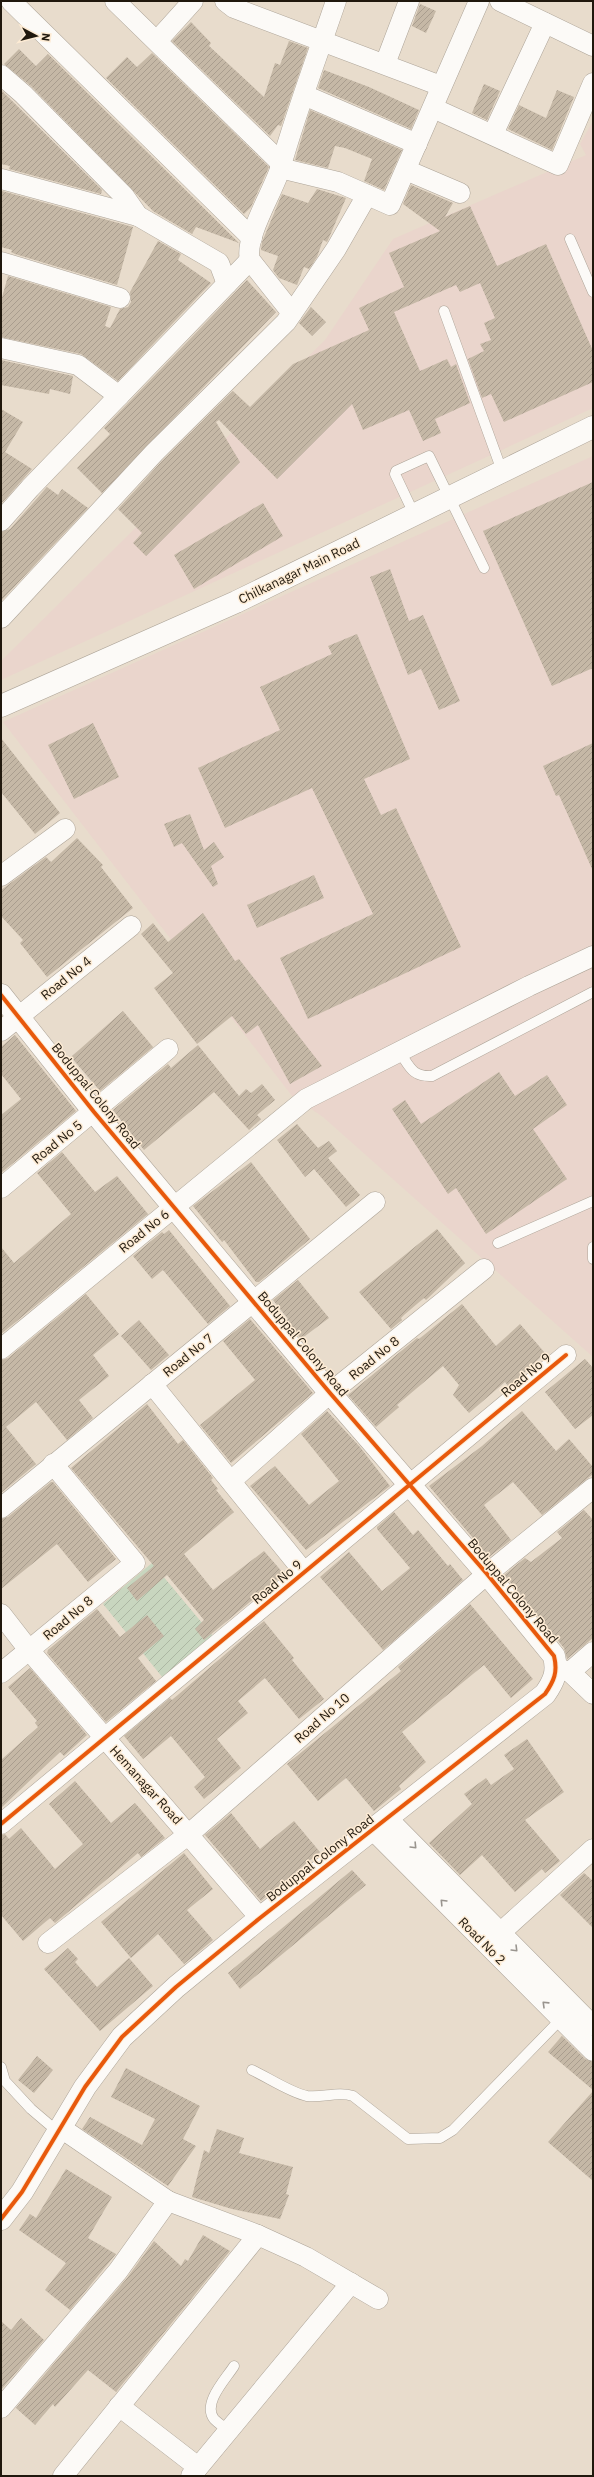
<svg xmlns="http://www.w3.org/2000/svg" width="594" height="2477" font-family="'IBM Plex Sans',sans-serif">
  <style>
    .industrial { fill: #ead5cc }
    .garden { fill: url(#garden-furrows) }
    .building { fill: url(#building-hatch) }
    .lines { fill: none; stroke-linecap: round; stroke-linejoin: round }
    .lane-casing { stroke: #ada498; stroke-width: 11 }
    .street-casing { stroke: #ada498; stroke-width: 21 }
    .secondary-casing { stroke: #ada498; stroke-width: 23 }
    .lane { stroke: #fcfaf7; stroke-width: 10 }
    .street { stroke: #fcfaf7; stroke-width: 20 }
    .secondary { stroke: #fcfaf7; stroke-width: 22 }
    .cycleway-casing { stroke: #fdebd4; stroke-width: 6 }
    .cycleway { stroke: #e8590c; stroke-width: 4 }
    .oneway { stroke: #99948e }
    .labels { text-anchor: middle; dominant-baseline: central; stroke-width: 3; stroke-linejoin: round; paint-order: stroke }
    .street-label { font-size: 13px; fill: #20180d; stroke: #fdebd4 }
  </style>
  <defs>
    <pattern id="garden-furrows" width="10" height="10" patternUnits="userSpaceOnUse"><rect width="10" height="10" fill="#c8d6bf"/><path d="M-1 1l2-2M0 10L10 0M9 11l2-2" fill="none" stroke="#acb7a3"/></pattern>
    <pattern id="building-hatch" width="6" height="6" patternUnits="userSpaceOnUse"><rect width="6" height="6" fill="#c5b8a6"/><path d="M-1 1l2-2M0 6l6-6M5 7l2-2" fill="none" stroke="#a99d8e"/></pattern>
  </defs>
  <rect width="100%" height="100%" fill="#e8dccc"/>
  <!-- industrial -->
  <g class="industrial">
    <path d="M593,121V408L1,680V661L325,340L393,239L586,155L580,144Z"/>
    <path d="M593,456V1357L323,1117L292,1096L3,722Z"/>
  </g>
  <!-- garden -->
  <path class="garden" d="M152,1563L213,1636L163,1678L103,1604Z"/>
  <!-- building -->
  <g class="building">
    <path d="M420,4L436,11L426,33L412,26Z"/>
    <path d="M191,22L211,43L209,46L264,97L275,63L280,65L289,41L308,48L281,126L278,125L270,136L172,41Z"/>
    <path d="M19,49L36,66L48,54L239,243L196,227L192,234L153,211L31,86L4,64Z"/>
    <path d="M152,53L269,167L251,207L244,214L106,78L127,57L137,67Z"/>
    <path d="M324,70L369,87L419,110L411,129L318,88Z"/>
    <path d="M484,84L500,91L487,120L472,113Z"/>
    <path d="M1,90L102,190L101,194L9,169L10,166L1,164Z"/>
    <path d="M557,90L574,97L552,150L508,129L519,105L546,118Z"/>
    <path d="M310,110L402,150L384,190L364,181L372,159L345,148L335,146L328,168L295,160Z"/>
    <path d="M411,185L453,203L445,217L470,206L497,266L546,244L593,351V382L504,422L491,394L482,398L468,359L484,351L480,344L491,340L484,323L495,318L480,283L460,292L456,285L394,312L420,371L447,359L451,367L456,364L470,403L435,419L441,433L423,441L409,410L363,430L352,404L277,479L219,420L216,422L240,462L146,556L133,543L142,533L118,509L162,461L233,391L250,407L293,364L369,330L359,308L404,287L389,253L440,231L403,204Z"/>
    <path d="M317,189L346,198L328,240L327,242L323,240L317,257L309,269L304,267L297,285L279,278L273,270L278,256L261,250L262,242L282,194L308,203Z"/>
    <path d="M2,191L133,227L117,285L15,254L11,252L12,250L1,247Z"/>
    <path d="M158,241L181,254L178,260L211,283L118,381L81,354L1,337V301L8,276L111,307L105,326L110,328L120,309L128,307L131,302L130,292Z"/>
    <path d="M247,280L276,312L102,493L77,468L110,434L104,428Z"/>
    <path d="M311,307L326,322L312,336L299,323Z"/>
    <path d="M1,360L73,376L70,394L50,389L49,394L1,385Z"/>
    <path d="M1,409L23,422L5,452L32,469L1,504Z"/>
    <path d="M593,482V668L552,686L483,531Z"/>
    <path d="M47,487L58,495L62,489L88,508L1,601V532L10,529Z"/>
    <path d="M263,503L283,536L194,589L174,555Z"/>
    <path d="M390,569L409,621L423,615L460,701L439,710L421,669L408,675L370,577Z"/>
    <path d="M357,634L410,759L364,779L381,815L396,808L461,947L308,1019L280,958L373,914L312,788L225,828L198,768L280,730L260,687L332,654L328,646Z"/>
    <path d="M93,723L119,777L74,799L48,745Z"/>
    <path d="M1,738L60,813L35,834L1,792Z"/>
    <path d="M593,743V871L559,795L556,796L543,766Z"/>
    <path d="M190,814L204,850L214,842L224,857L211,866L218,884L213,887L182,843L174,847L164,824Z"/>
    <path d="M77,838L103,865L101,867L133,908L47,977L20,943L23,940L1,916V890L46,857L51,862Z"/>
    <path d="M314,875L324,898L257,928L247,905Z"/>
    <path d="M203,913L235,961L239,959L322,1066L290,1084L258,1025L246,1034L232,1016L197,1044L154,988L173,973L141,934L153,923L168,942Z"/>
    <path d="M123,1011L153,1047L100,1091L71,1057Z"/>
    <path d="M15,1035L76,1111L1,1173V1115L21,1099L1,1074V1047Z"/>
    <path d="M198,1045L239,1096L246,1089L251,1093L262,1084L275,1100L257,1115L261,1119L249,1130L214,1092L144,1150L113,1110L168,1064L171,1068Z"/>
    <path d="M499,1072L515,1096L547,1075L567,1105L533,1129L567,1179L486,1234L456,1188L448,1194L392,1109L405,1100L421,1124Z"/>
    <path d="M297,1124L318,1148L329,1141L337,1151L328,1158L360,1195L346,1207L314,1169L305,1177L277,1140Z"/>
    <path d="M62,1152L95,1192L117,1176L148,1214L1,1334V1247L14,1263L71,1214L37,1173Z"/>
    <path d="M251,1162L310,1239L259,1282H256L224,1240L222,1242L193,1206Z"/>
    <path d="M437,1229L465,1263L426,1300L424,1298L404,1315L401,1318L402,1320L391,1329L359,1292Z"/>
    <path d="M169,1230L230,1306L208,1324L163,1270L152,1279L133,1256L162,1232L164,1234Z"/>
    <path d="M298,1280L329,1318L301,1339L286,1321L288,1319L273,1300Z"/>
    <path d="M86,1294L119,1334L93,1355L109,1376L79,1400L93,1418L67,1440L36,1402L6,1427L36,1464L1,1493V1360L8,1358Z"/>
    <path d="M462,1304L496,1346L520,1324L545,1353L509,1387L505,1382L469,1413L453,1395L459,1385L443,1366L397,1405L399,1407L376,1427L348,1395L417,1338L419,1339Z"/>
    <path d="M250,1319L313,1393L231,1463L200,1425L255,1380L223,1341Z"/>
    <path d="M139,1320L169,1355L151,1370L121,1336Z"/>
    <path d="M585,1359L593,1368V1415L575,1429L545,1392Z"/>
    <path d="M147,1404L178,1444L183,1440L213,1478L211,1480L218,1489L216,1490L234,1512L184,1554L213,1590L264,1551L284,1574L204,1640L195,1629L204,1620L167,1575L137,1601L127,1588L154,1566L71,1468Z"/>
    <path d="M327,1411L360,1447L390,1486L306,1550L250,1486L275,1466L309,1505L339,1481L301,1434Z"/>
    <path d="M522,1411L556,1451L569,1439L593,1467V1474L542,1515L513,1482L484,1505L511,1540L489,1557L429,1486L482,1446Z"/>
    <path d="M51,1482H53L116,1559L88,1582L57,1544L1,1589V1519L8,1517Z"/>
    <path d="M584,1510L593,1520V1638L567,1659L564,1648L504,1575L525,1558L531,1562L562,1538L557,1532Z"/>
    <path d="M394,1512L413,1535L418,1530L448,1566L450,1564L463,1580L383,1650L320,1577L349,1552L382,1591L410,1568L377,1529V1527Z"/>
    <path d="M470,1604L533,1679L511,1698L484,1665L402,1732L426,1762L399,1786L401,1789L374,1811L346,1778L318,1801L287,1764L401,1671L398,1667Z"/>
    <path d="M97,1609L120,1637L147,1615L164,1636L138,1658L156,1681L106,1722L47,1653L48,1650Z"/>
    <path d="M264,1621L294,1658L292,1660L324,1699L299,1719L265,1678L238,1701L248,1713L217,1739L241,1768L204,1799L194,1787L205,1777L171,1736L143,1759L124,1736L170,1698L172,1700Z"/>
    <path d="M30,1668L87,1735L64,1756L60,1752L1,1808V1760L38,1727L35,1723L37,1721L8,1687Z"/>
    <path d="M527,1739L564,1792L525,1820L560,1861L545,1873L542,1869L515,1892L482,1855L460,1875L429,1843L472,1804L464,1794L486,1778L491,1785L514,1769L504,1755Z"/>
    <path d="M75,1781L111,1823L135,1803L165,1838L141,1857L138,1853L55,1923L50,1918L23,1941L1,1915V1835L5,1834L9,1839L21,1828L55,1869L83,1844L49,1804Z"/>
    <path d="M231,1813L260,1849L294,1821L320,1852L261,1901L205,1835Z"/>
    <path d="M184,1853L213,1889L187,1910L213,1940L184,1964L158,1934L131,1958L101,1922Z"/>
    <path d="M352,1870L366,1885L240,1989L228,1973Z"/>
    <path d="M584,1873L593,1881V1928L560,1895Z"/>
    <path d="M68,1948L78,1959L75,1962L97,1987L129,1958L153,1986L100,2031L44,1969Z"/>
    <path d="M562,2036L585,2059L593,2062V2090L548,2052Z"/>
    <path d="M37,2056L53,2070L34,2093L18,2080Z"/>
    <path d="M126,2068L200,2106L183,2139L196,2146L168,2186L82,2129L90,2117L142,2145L155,2119L111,2097Z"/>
    <path d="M593,2091V2181L548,2142Z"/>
    <path d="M217,2129L244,2138L239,2153L293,2167L286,2194L289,2195L280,2219L232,2209L192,2197L204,2150L209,2153Z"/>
    <path d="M66,2169L112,2197L88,2238L116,2254L70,2310L45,2290L66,2263L19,2230L30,2214L36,2218Z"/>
    <path d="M203,2235L230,2251L116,2392L88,2370L55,2407L53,2404L35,2425L16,2408L127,2278L154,2241L181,2266L185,2259L188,2261Z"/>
    <path d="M21,2318L44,2340L1,2390V2321L11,2330Z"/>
  </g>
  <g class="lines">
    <defs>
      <g id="lane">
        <path d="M570,239L593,292"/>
        <path d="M444,311L502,471"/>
        <path d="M414,514L395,474L396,471L429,456L484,568"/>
        <path d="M399,1051C410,1067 412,1077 432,1076L593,992"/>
        <path d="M498,1243L593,1201"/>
        <path d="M593,1247V1259"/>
        <path d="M1,2067L5,2081L31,2109L58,2132"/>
        <path d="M252,2070C267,2077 291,2093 307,2096C323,2098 338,2091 353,2096L408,2139L440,2138L453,2130L561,2019"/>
        <path d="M228,2431C224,2427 218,2423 214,2419C202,2403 226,2379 234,2366"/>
      </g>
      <g id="street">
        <path d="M11,1L252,238"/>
        <path d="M115,1L281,163"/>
        <path d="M225,1L234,8L441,86"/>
        <path d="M500,1L593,46"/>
        <path d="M157,41L193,1"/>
        <path d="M385,64L409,1"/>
        <path d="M1,75L23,94L124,196L138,216L219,263L227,284"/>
        <path d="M304,95L417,144"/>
        <path d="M433,108L558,165L593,83"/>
        <path d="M493,134L545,23"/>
        <path d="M280,168L338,182L390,205L479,1"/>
        <path d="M406,170L460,193"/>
        <path d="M1,179L138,216"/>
        <path d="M1,262L120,298"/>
        <path d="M292,313L250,260C244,237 273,192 280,169C296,112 317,57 336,1"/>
        <path d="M1,348L78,365L119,396"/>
        <path d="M1,521L30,488L250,260"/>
        <path d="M1,618L154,453L286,322L336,249L367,195"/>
        <path d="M1,876L65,829"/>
        <path d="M1,1031L131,926"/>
        <path d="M1,1188L168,1049"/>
        <path d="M1,1349L306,1099L529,986L593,956"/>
        <path d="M152,1384L304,1572"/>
        <path d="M231,1481L330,1393L484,1269"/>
        <path d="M1,1508L375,1202"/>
        <path d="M1,1614L29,1650L260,1918"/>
        <path d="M557,1668L570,1672L593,1652"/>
        <path d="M570,1672L593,1694"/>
        <path d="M1,1673L135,1563L53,1464"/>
        <path d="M387,1818L593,2026"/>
        <path d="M1,1824L566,1355"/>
        <path d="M372,1829L593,2051"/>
        <path d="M48,1943L189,1834L487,1574L593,1488"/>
        <path d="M489,1943L593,1849"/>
        <path d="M61,2128L168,2201"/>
        <path d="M258,2235L306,2257L378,2299"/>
        <path d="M119,2406L198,2467"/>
        <path d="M1,2408L118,2271L168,2201L258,2235L63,2476"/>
        <path d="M191,2476L351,2283"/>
      </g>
      <g id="secondary">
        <path d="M1,706L236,602L593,427"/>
        <path d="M1,995L94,1112L330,1393L487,1574L554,1656C558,1672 554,1681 545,1694L260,1918L176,1987L122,2037L85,2087L22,2192L1,2219"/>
      </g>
    </defs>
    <!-- lane casing -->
    <use href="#lane" class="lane-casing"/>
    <!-- street casing -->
    <use href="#street" class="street-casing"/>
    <!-- secondary casing -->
    <use href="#secondary" class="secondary-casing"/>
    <!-- lane -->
    <use href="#lane" class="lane"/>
    <!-- street -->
    <use href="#street" class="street"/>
    <!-- secondary -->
    <use href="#secondary" class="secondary"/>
    <defs>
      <g id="cycleway">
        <path d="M1,995L94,1112L330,1393L487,1574L554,1656C558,1672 554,1681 545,1694L260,1918L176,1987L122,2037L85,2087L22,2192L1,2219"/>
        <path d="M1,1824L566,1355"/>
      </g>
    </defs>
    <!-- cycleway casing -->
    <use href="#cycleway" class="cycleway-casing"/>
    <!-- cycleway -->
    <use href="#cycleway" class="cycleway"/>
  </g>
  <!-- one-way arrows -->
  <defs><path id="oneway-chevron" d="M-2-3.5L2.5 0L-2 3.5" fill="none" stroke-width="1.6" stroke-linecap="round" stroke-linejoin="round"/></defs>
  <g class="oneway">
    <use href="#oneway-chevron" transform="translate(414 1846) rotate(46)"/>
    <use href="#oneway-chevron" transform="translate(443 1902) rotate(-134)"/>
    <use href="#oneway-chevron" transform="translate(515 1949) rotate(45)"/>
    <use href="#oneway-chevron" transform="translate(545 2004) rotate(-136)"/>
  </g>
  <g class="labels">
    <!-- street labels -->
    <g class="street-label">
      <text transform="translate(299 571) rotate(-26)">Chilkanagar Main Road</text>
      <text transform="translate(66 978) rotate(-39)">Road No 4</text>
      <text transform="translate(96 1096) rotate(51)">Boduppal Colony Road</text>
      <text transform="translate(57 1142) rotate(-39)">Road No 5</text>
      <text transform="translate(144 1231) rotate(-39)">Road No 6</text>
      <text transform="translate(303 1344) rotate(50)">Boduppal Colony Road</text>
      <text transform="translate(188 1355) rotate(-39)">Road No 7</text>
      <text transform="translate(374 1358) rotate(-39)">Road No 8</text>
      <text transform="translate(526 1375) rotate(-40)">Road No 9</text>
      <text transform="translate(277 1582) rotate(-40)">Road No 9</text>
      <text transform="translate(513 1591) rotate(50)">Boduppal Colony Road</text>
      <text transform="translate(68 1618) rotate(-40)">Road No 8</text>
      <text transform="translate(322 1718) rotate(-41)">Road No 10</text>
      <text transform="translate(146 1785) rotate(48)">Hemanagar Road</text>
      <text transform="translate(320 1858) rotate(-38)">Boduppal Colony Road</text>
      <text transform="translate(482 1941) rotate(45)">Road No 2</text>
    </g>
  </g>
  <!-- border -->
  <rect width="594" height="2477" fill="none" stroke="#20180d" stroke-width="4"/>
  <!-- north arrow -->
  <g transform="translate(36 36) rotate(97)" stroke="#fdebd4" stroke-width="3" paint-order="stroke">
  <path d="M0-3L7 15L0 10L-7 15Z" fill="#20180d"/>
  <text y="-6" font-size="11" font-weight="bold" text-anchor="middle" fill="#20180d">N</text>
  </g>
</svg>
